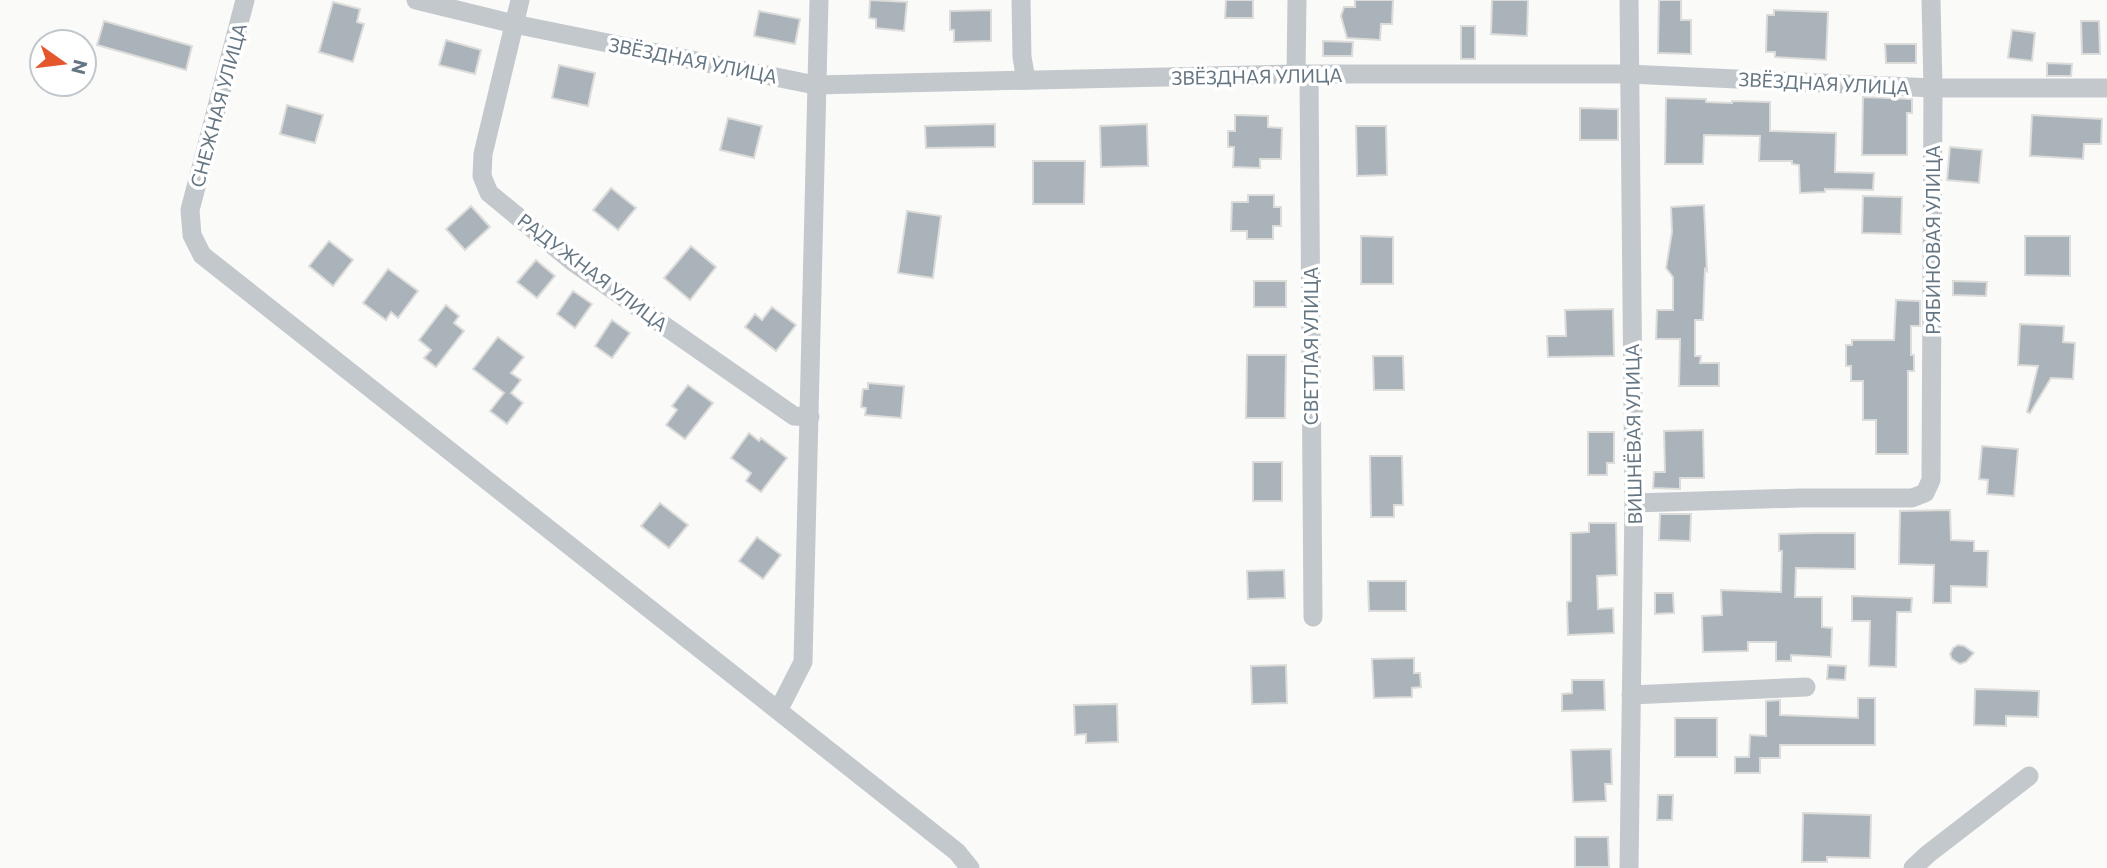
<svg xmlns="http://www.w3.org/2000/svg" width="2107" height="868" font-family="Commissioner,sans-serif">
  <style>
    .building { fill: #aab3b9; stroke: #dcdcda; stroke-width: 2 }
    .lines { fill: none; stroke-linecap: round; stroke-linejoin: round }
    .minor { stroke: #c3c8cc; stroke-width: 19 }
    .labels { text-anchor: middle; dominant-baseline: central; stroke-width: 7; stroke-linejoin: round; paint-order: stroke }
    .street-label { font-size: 19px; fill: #657683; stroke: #fff }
  </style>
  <rect width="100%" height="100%" fill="#fafaf8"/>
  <!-- building -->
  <g class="building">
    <path d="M870,0L907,2L904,31L876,28V19L869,18Z"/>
    <path d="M1226,0H1253V18H1225Z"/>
    <path d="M1355,0H1393L1392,24H1381L1380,40L1347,38L1341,16L1344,7H1355Z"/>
    <path d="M1492,0H1528L1527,36L1491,34Z"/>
    <path d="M1659,0H1681V20H1691V54L1658,53Z"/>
    <path d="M333,2L360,9L357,22L364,24L353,62L319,52Z"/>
    <path d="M991,10V41L954,42V30H950V11Z"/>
    <path d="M1774,10L1828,12L1826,60L1775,57V52H1766L1767,15H1774Z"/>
    <path d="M759,11L800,19L795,44L754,36Z"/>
    <path d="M104,21L192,46L186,70L97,45Z"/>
    <path d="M2081,21H2099L2100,54H2082Z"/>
    <rect x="1461" y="26" width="14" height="33"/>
    <path d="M2012,30L2035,33L2032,61L2008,58Z"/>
    <path d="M446,40L481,50L475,74L439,65Z"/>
    <path d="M1323,41L1353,42L1352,56H1323Z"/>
    <path d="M1885,44H1916V63H1886Z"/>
    <path d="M2047,63L2072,64L2071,76H2047Z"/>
    <path d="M559,65L595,73L588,106L552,98Z"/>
    <path d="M1863,97L1912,99V113H1907V155H1862Z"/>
    <path d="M1666,98L1706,99V102L1732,103V101L1770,102V131L1836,133L1835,172L1874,173L1873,190L1825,189V192L1800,193L1799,165L1792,164V161H1759L1760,136L1704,135L1703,164H1665Z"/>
    <path d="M287,105L323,115L315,143L280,134Z"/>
    <path d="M1580,108L1618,109V140H1580Z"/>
    <path d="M1235,115L1268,116V127L1282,128L1281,159H1260V168L1233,167L1234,147H1228V131H1235Z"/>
    <path d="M2032,115L2102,119L2101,144H2084L2083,159L2030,156Z"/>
    <path d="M728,118L762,126L754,158L720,150Z"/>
    <path d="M995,124V147L926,148L925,126Z"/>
    <path d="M1147,124L1148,166L1101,167L1100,126Z"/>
    <path d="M1356,126H1386L1387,175L1357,176Z"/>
    <path d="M1950,147L1982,150L1979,183L1947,180Z"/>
    <path d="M1033,161H1085L1084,204H1033Z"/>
    <path d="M611,188L636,208L618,230L593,210Z"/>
    <path d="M1248,195H1274V207H1281V226H1273V239H1247V231H1231L1232,202H1248Z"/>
    <path d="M1863,196L1902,197L1901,234L1862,233Z"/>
    <path d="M1704,205L1707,271L1705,269L1703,320H1695V356H1701L1700,363H1719V386H1679L1680,339H1656L1657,310H1673V277L1666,268L1672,232L1671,207Z"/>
    <path d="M471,206L490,227L465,250L446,229Z"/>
    <path d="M907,211L941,216L933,278L898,273Z"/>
    <path d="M1361,236L1393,237V284H1361Z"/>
    <path d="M2025,236H2070V276L2025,275Z"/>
    <path d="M329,241L353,260L333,286L309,266Z"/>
    <path d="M691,246L716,267L690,300L664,278Z"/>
    <path d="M536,260L555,276L537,298L517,282Z"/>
    <path d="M388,269L418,291L398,318L391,312L386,320L363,303Z"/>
    <rect x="1254" y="281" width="32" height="26"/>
    <path d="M1953,281L1987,282L1986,296L1953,295Z"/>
    <path d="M573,291L592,304L575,328L557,314Z"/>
    <path d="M1896,300L1920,301V326H1911V355H1914V371H1908V454H1876V420H1863V381H1851V366H1846V345H1852V340H1894Z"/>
    <path d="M446,305L459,316L454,323L464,331L436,367L424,358L431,350L419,340Z"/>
    <path d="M772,307L796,325L776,351L745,327L755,314L762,320Z"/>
    <path d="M1613,309L1614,356L1548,357L1547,336H1566L1565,310Z"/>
    <path d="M612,320L630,333L612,358L595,346Z"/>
    <path d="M2020,324L2064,326L2063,342L2075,343L2073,379L2051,378L2030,413L2027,412L2038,366L2018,365Z"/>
    <path d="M498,337L524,357L511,373L521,380L511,393L523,403L507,424L490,411L504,393L473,369Z"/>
    <path d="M1247,355H1286L1285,418H1246Z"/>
    <path d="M1373,356H1403L1404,390H1374Z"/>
    <path d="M868,383L904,386L901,418L865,415L866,408L861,407L863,389H868Z"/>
    <path d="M688,385L713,403L685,439L666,425L677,410L672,406Z"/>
    <path d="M1703,430L1704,478H1680V489L1653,488L1654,472H1665L1664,431Z"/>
    <path d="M1588,432H1614V463H1607V475H1588Z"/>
    <path d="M749,433L759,441L761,438L787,458L761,492L746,481L751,473L731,458Z"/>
    <path d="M1982,446L2018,449L2014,496L1987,494L1988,480L1979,479Z"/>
    <path d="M1370,456H1402L1403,505H1394V517H1371Z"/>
    <rect x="1253" y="462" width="29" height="39"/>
    <path d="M660,503L688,525L669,548L641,526Z"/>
    <path d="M1950,510L1951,540L1974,541V551H1988L1987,587L1951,586V603H1933L1934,565L1899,564L1900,511Z"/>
    <path d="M1660,514H1691L1690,541L1659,540Z"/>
    <path d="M1589,523H1616L1617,575L1597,576L1598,609L1613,608L1614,633L1568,635L1567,602L1571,601V533L1589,532Z"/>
    <path d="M1815,533H1855V569L1796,568L1795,597H1822V627L1832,628L1831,657L1791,655V661H1776V642H1748V651L1703,652L1702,616L1722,615L1721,590L1781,592L1782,551H1779V534Z"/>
    <path d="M757,537L781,555L763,579L739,561Z"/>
    <path d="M1284,570L1285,598L1248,599L1247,571Z"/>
    <path d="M1368,581H1406V611H1369Z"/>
    <path d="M1655,593H1673L1674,613L1655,614Z"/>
    <path d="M1852,596L1912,598L1911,612H1897L1896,667L1869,666L1870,621H1852Z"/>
    <path d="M1958,645L1964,646L1974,653L1966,662L1960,664L1952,659L1950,654L1953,648Z"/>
    <path d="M1414,658V673H1420L1421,687L1412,688V697L1374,698L1372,659Z"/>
    <path d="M1286,665L1287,703L1252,704L1251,666Z"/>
    <path d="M1828,665L1846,666L1845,680L1827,679Z"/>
    <path d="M1572,680H1604L1605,710L1562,711V694L1572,693Z"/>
    <path d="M1975,689L2039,691L2038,717L2006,716V726L1974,725Z"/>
    <path d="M1858,698H1875V745H1780V758H1760V773H1735V757H1749L1750,735L1766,736V701L1780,700V715L1858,718Z"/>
    <path d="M1117,704L1118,742L1086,743V734L1075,735L1074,705Z"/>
    <rect x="1675" y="718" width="42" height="39"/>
    <path d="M1611,749L1612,784H1605L1606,801L1573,802L1571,750Z"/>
    <path d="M1658,795H1673L1672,820H1657Z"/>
    <path d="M1803,813L1871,815L1870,858L1827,857V862H1802Z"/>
    <path d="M1575,837H1608L1609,867H1575Z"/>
  </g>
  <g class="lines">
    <!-- minor -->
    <g class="minor">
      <path d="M245,0L190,210L192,235L202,255L957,852L970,868"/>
      <path d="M416,0L514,24L815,85L1296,74H1628L1933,88H2107"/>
      <path d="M520,0L483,154L482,176L489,193L573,262L794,416L810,417"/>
      <path d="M1021,0L1022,57L1026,80"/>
      <path d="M1629,0L1634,503L1629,868"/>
      <path d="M1296,74L1297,0"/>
      <path d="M1309,75L1313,617"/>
      <path d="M1634,503L1800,498H1912L1925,493L1931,480L1933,88L1931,0"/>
      <path d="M1631,695L1806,687"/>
      <path d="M779,709L803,662L819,0"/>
      <path d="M1913,868L1928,854L2029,776"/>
    </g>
  </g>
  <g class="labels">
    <!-- street labels -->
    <g class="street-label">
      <text transform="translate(693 60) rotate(11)">ЗВЁЗДНАЯ УЛИЦА</text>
      <text transform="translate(1257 76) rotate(-1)">ЗВЁЗДНАЯ УЛИЦА</text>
      <text transform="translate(1824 83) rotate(3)">ЗВЁЗДНАЯ УЛИЦА</text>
      <text transform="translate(218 105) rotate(-75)">СНЕЖНАЯ УЛИЦА</text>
      <text transform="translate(1932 240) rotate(-90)">РЯБИНОВАЯ УЛИЦА</text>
      <text transform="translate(593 272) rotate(37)">РАДУЖНАЯ УЛИЦА</text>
      <text transform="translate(1310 346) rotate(-90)">СВЕТЛАЯ УЛИЦА</text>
      <text transform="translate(1633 434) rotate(-91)">ВИШНЁВАЯ УЛИЦА</text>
    </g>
  </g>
  <!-- north arrow -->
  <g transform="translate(63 63) rotate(104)"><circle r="33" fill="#ffffff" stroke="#c1c8cd" stroke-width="2"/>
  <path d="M0-5L12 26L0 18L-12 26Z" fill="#e4572e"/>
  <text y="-10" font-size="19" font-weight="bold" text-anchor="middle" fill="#657683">N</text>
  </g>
</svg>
